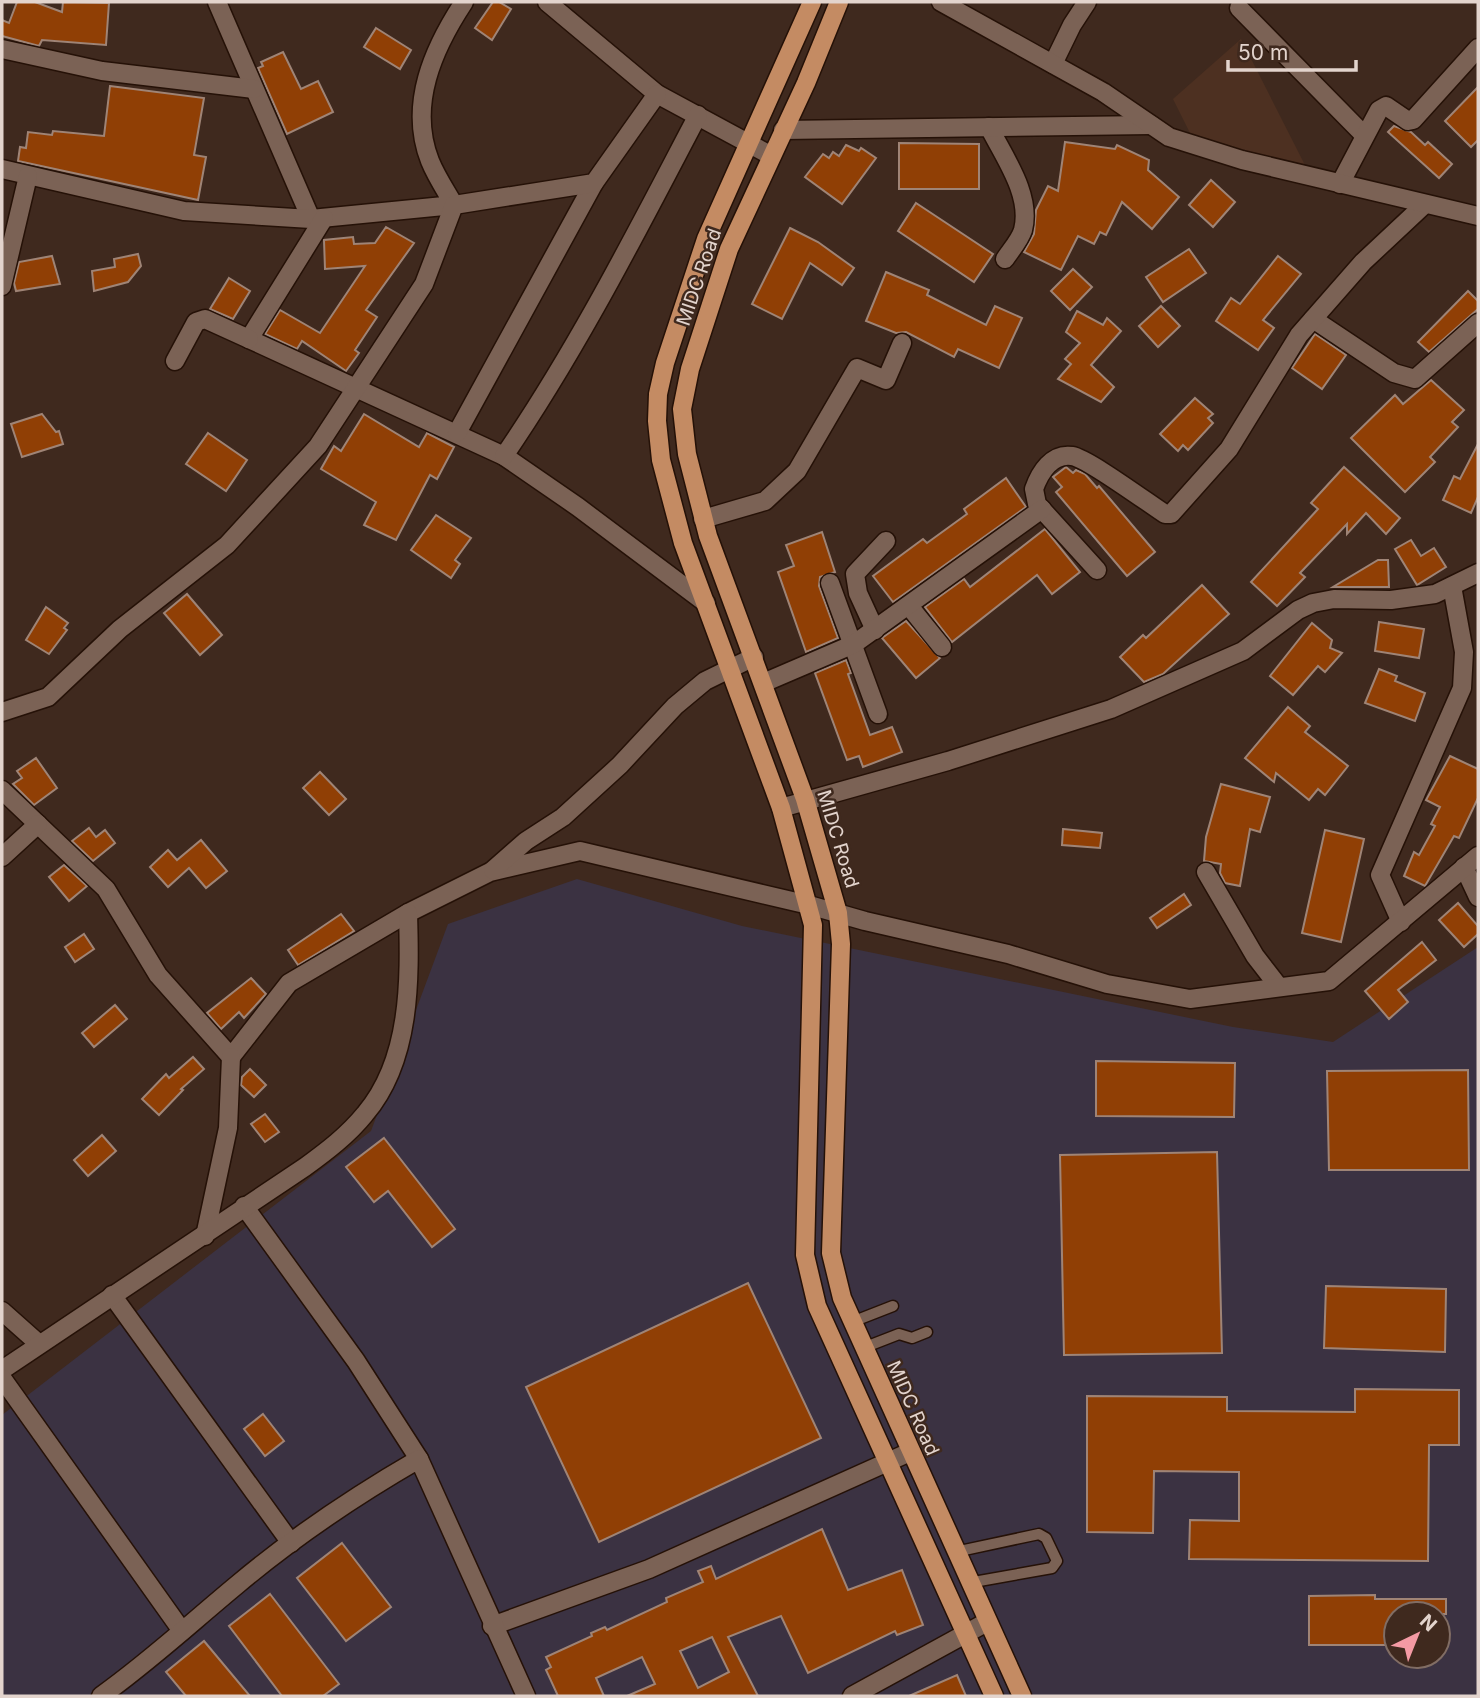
<svg xmlns="http://www.w3.org/2000/svg" width="1480" height="1698" font-family="Inter,sans-serif">
  <style>
    .industrial { fill: #3b3242; fill-rule: evenodd }
    .built { fill: #4d3021 }
    .building { fill: #903f05; stroke: #9f8476; stroke-width: 2; fill-rule: evenodd }
    .lines { fill: none; stroke-linecap: round; stroke-linejoin: round }
    .lane-casing { stroke: #251107; stroke-width: 13 }
    .street-casing { stroke: #251107; stroke-width: 21 }
    .secondary-casing { stroke: #251107; stroke-width: 21 }
    .primary-casing { stroke: #251107; stroke-width: 21 }
    .lane { stroke: #7b6255; stroke-width: 10 }
    .street { stroke: #7b6255; stroke-width: 18 }
    .secondary { stroke: #7b6255; stroke-width: 18 }
    .primary { stroke: #c48b63; stroke-width: 18 }
    .labels { text-anchor: middle; dominant-baseline: central; stroke-width: 5; stroke-linejoin: round; paint-order: stroke }
    .street-label { font-size: 19px; fill: #e3d4cd; stroke: #3f291e }
  </style>
  <rect width="100%" height="100%" fill="#3f291e"/>
  <!-- industrial -->
  <path class="industrial" d="M577,879L742,926L1233,1027L1333,1042L1478,947V1696H2V1415L371,1131L448,924ZM1396,1614H1438V1656H1396Z"/>
  <!-- built -->
  <path class="built" d="M1241,39L1308,171L1196,145L1173,99Z"/>
  <!-- building -->
  <g class="building">
    <path d="M17,2H35L62,12L63,2L109,3L106,45L42,40L39,46L2,36V20L9,23Z"/>
    <path d="M493,2H499L511,9L492,40L475,28Z"/>
    <path d="M376,28L411,50L400,69L364,47Z"/>
    <path d="M283,52L301,89L318,81L333,112L287,134L258,68L263,66L261,62Z"/>
    <path d="M110,86L204,98L194,155L206,157L198,200L18,161L20,147L26,148L28,132L52,135L53,131L104,136Z"/>
    <path d="M1478,87V140L1471,147L1445,121Z"/>
    <path d="M1394,126L1411,132L1425,145L1428,142L1452,164L1439,178L1388,132Z"/>
    <path d="M1065,142L1115,149L1117,145L1149,160L1148,170L1179,197L1152,229L1122,202L1106,235L1100,232L1094,244L1078,236L1061,270L1024,252L1034,234L1036,210L1048,186L1058,191Z"/>
    <path d="M899,143L979,144V189H899Z"/>
    <path d="M846,145L859,151L861,148L876,158L842,204L805,177L823,154L829,158L833,152L839,156Z"/>
    <path d="M1211,180L1235,202L1213,227L1189,205Z"/>
    <path d="M916,203L993,254L974,282L898,231Z"/>
    <path d="M386,227L414,243L366,310L377,317L355,350L359,353L346,371L302,341L297,349L265,334L280,310L320,333L365,266L325,269L324,240L353,237L354,244L375,243Z"/>
    <path d="M790,228L818,242L854,268L842,285L810,263L782,319L752,304Z"/>
    <path d="M1189,249L1206,273L1163,302L1146,277Z"/>
    <path d="M138,254L141,266L128,282L94,291L92,271L115,267L114,259Z"/>
    <path d="M52,256L60,284L16,291L14,283L19,262Z"/>
    <path d="M1278,256L1301,274L1263,320L1274,328L1258,350L1216,321L1231,298L1240,304Z"/>
    <path d="M1073,269L1092,287L1070,310L1051,291Z"/>
    <path d="M886,272L929,290L927,295L986,325L995,306L1022,318L999,368L958,349L954,357L906,332L896,333L866,321Z"/>
    <path d="M229,278L250,291L233,319L210,309Z"/>
    <path d="M1468,291L1478,301V309L1429,352L1418,342Z"/>
    <path d="M1161,306L1180,326L1158,347L1139,326Z"/>
    <path d="M1077,311L1103,325L1107,318L1121,331L1091,365L1114,387L1101,402L1058,379L1071,364L1065,359L1080,343L1066,332Z"/>
    <path d="M1315,334L1346,355L1322,389L1292,368Z"/>
    <path d="M1431,380L1464,410L1452,422L1458,427L1430,457L1435,462L1405,492L1351,438L1395,395L1403,404Z"/>
    <path d="M1195,398L1213,414L1208,418L1213,423L1188,450L1183,445L1178,451L1160,434Z"/>
    <path d="M42,414L56,432L59,431L63,444L22,457L11,424Z"/>
    <path d="M364,414L419,447L427,433L454,447L437,479L430,475L396,540L364,525L376,502L321,469L334,446L341,451Z"/>
    <path d="M208,433L247,460L226,491L186,464Z"/>
    <path d="M1478,444V497L1471,513L1443,500L1454,476L1460,479Z"/>
    <path d="M1066,467L1073,473L1076,470L1085,474L1097,488L1099,486L1155,552L1127,576L1056,492L1062,487L1053,477Z"/>
    <path d="M1344,467L1400,518L1386,534L1366,513L1347,534V524L1300,573L1305,577L1277,606L1251,582L1318,509L1311,503Z"/>
    <path d="M1006,478L1026,507L893,602L873,576L923,539L927,543L967,514L964,509Z"/>
    <path d="M436,515L471,538L455,560L460,564L451,578L411,550Z"/>
    <path d="M1045,529L1080,572L1052,594L1037,575L952,642L925,607L964,579L970,587Z"/>
    <path d="M822,532L835,572L820,577L819,586L838,638L806,652L778,572L794,566L786,545Z"/>
    <path d="M1411,540L1421,556L1434,548L1446,567L1417,585L1395,549Z"/>
    <path d="M1378,560H1388L1389,587H1333Z"/>
    <path d="M1202,585L1229,614L1163,674L1144,682L1120,657L1143,635L1146,638Z"/>
    <path d="M187,594L222,635L200,655L164,613Z"/>
    <path d="M46,607L68,623L64,628L67,630L49,654L26,640Z"/>
    <path d="M906,621L940,658L916,678L882,638Z"/>
    <path d="M1379,622L1424,629L1419,658L1375,651Z"/>
    <path d="M1312,623L1332,640L1330,648L1342,653L1325,672L1318,666L1293,695L1270,676Z"/>
    <path d="M846,660L851,673L848,674L870,735L892,727L902,752L863,767L859,756L847,760L815,673Z"/>
    <path d="M1379,669L1397,676L1395,681L1425,693L1415,721L1365,703Z"/>
    <path d="M1288,707L1310,726L1305,732L1348,766L1325,795L1318,789L1309,800L1276,773L1274,782L1245,758Z"/>
    <path d="M1450,756L1478,769V798L1459,838L1454,836L1425,886L1404,876L1414,852L1419,855L1435,826L1431,824L1440,807L1426,800Z"/>
    <path d="M36,758L57,788L34,805L13,784L22,778L17,771Z"/>
    <path d="M320,772L346,799L329,815L303,788Z"/>
    <path d="M1221,784L1270,797L1260,832L1250,829L1240,886L1225,883L1220,873L1221,864L1204,861L1206,837Z"/>
    <path d="M89,828L96,837L105,830L115,843L93,861L72,841Z"/>
    <path d="M1063,829L1102,833L1100,848L1062,845Z"/>
    <path d="M1325,830L1364,839L1341,942L1302,933Z"/>
    <path d="M201,840L227,871L206,888L189,868L168,887L150,867L168,850L177,860Z"/>
    <path d="M64,865L87,886L69,901L49,877Z"/>
    <path d="M1184,894L1191,905L1157,928L1150,918Z"/>
    <path d="M1458,903L1478,926V934L1464,947L1439,920Z"/>
    <path d="M341,914L354,931L298,965L288,950Z"/>
    <path d="M84,934L94,949L75,962L65,947Z"/>
    <path d="M1422,942L1436,960L1398,990L1408,1002L1389,1019L1365,991Z"/>
    <path d="M251,978L266,994L244,1018L239,1012L221,1029L207,1013Z"/>
    <path d="M115,1005L127,1019L94,1047L82,1033Z"/>
    <path d="M193,1057L204,1069L181,1089L183,1090L159,1115L142,1099L166,1074L169,1078Z"/>
    <path d="M1096,1061L1235,1063L1234,1117L1096,1116Z"/>
    <path d="M250,1069L266,1085L254,1097L241,1085L242,1077Z"/>
    <path d="M1468,1070L1469,1170H1329L1327,1071Z"/>
    <path d="M265,1114L279,1132L265,1142L251,1124Z"/>
    <path d="M102,1135L116,1151L88,1176L74,1160Z"/>
    <path d="M384,1138L455,1229L432,1247L388,1191L374,1202L346,1167Z"/>
    <path d="M1217,1152L1222,1353L1064,1355L1060,1155Z"/>
    <path d="M748,1283L821,1438L599,1542L526,1387Z"/>
    <path d="M1326,1286L1446,1289L1445,1352L1324,1348Z"/>
    <path d="M1355,1389L1459,1390V1445H1429L1428,1561L1189,1559L1190,1520L1239,1521V1472L1154,1471L1153,1533L1087,1532V1396L1227,1397V1411L1355,1412Z"/>
    <path d="M263,1414L284,1441L265,1456L244,1429Z"/>
    <path d="M822,1529L848,1590L902,1570L923,1625L897,1635L895,1631L808,1673L781,1616L728,1637L758,1696H627L655,1684L642,1657L596,1678L604,1696H558L546,1670L551,1667L546,1657L592,1636L591,1633L605,1627L607,1630L667,1602L666,1598L703,1582L698,1571L711,1566L716,1579ZM712,1637L729,1672L698,1688L680,1651Z"/>
    <path d="M342,1543L391,1607L346,1641L297,1578Z"/>
    <path d="M270,1594L339,1684L323,1696H282L229,1626Z"/>
    <path d="M1375,1595V1599H1446V1614H1396V1645H1309V1596Z"/>
    <path d="M204,1641L250,1696H186L166,1672Z"/>
    <path d="M957,1675L966,1696H909Z"/>
  </g>
  <g class="lines">
    <defs>
      <g id="lane">
        <path d="M852,1322L893,1306"/>
        <path d="M863,1348L899,1334L912,1338L927,1332"/>
        <path d="M955,1552L1039,1534L1046,1538L1057,1561L1052,1568L968,1583"/>
      </g>
      <g id="street">
        <path d="M217,2L311,219"/>
        <path d="M547,2L657,94L770,155"/>
        <path d="M1239,8L1364,135"/>
        <path d="M2,49L102,71L254,89"/>
        <path d="M1053,64L1072,25L1087,2"/>
        <path d="M989,127C1004,157 1032,195 1023,230C1020,240 1011,250 1005,259"/>
        <path d="M783,130L1151,125"/>
        <path d="M2,169L184,211L311,219L454,205C446,191 436,176 430,161C408,105 433,49 464,2"/>
        <path d="M1340,184L1379,110L1386,106L1408,121L1413,120L1478,48"/>
        <path d="M324,218L249,339L504,456L578,507L706,603"/>
        <path d="M2,286L28,176"/>
        <path d="M1313,319L1394,373L1415,379L1478,323"/>
        <path d="M175,361L196,322L205,319L249,339"/>
        <path d="M457,433L594,183"/>
        <path d="M504,456C578,348 637,231 698,115"/>
        <path d="M703,519L765,501L797,471L857,368L886,380L902,343"/>
        <path d="M1097,570L1037,504L1034,489C1040,472 1052,453 1072,456C1087,458 1148,503 1165,514H1171L1229,449L1299,335L1363,262L1425,204"/>
        <path d="M830,583L878,714"/>
        <path d="M909,606L942,647"/>
        <path d="M875,630L858,593L855,574L886,541"/>
        <path d="M763,683L854,644L1042,509"/>
        <path d="M2,712L48,697L120,629L227,545L318,446L424,284L454,205L594,183L657,94"/>
        <path d="M2,790L106,889L158,975L231,1057L289,983L408,913L490,872L580,851L809,905"/>
        <path d="M781,808L948,761L1111,709L1243,651L1298,610L1313,603L1334,599L1391,600L1435,594L1478,573"/>
        <path d="M2,857L38,824"/>
        <path d="M1464,867L1478,897"/>
        <path d="M493,870L526,841L563,817L620,765L675,706L705,681L754,657"/>
        <path d="M1206,872L1255,956L1279,987"/>
        <path d="M1401,922L1380,875L1462,688L1464,652L1452,586"/>
        <path d="M244,1206L356,1361L419,1459"/>
        <path d="M205,1236L228,1128L231,1057"/>
        <path d="M112,1295L291,1543"/>
        <path d="M2,1311L38,1343"/>
        <path d="M2,1370L305,1167C327,1151 348,1135 365,1114C411,1060 410,980 408,913"/>
        <path d="M2,1378L182,1631"/>
        <path d="M492,1626L649,1569L910,1452"/>
        <path d="M101,1696C149,1662 192,1622 238,1584C294,1537 355,1496 419,1459L526,1696"/>
        <path d="M852,1696L987,1622"/>
      </g>
      <g id="secondary">
        <path d="M941,2L1103,92L1169,137L1242,160L1478,216"/>
        <path d="M809,905L865,921L1008,954L1107,984L1190,999L1329,981L1478,856"/>
      </g>
      <g id="primary">
        <path d="M812,2L706,239L665,363L658,394L657,421L661,460L683,543L781,808L813,925L805,1255L817,1306L994,1696"/>
        <path d="M839,2L806,83L729,249L690,369L682,409L687,454L708,536L805,799L838,913L841,944L831,1253L842,1298L1022,1696"/>
      </g>
    </defs>
    <!-- lane casing -->
    <use href="#lane" class="lane-casing"/>
    <!-- street casing -->
    <use href="#street" class="street-casing"/>
    <!-- secondary casing -->
    <use href="#secondary" class="secondary-casing"/>
    <!-- primary casing -->
    <use href="#primary" class="primary-casing"/>
    <!-- lane -->
    <use href="#lane" class="lane"/>
    <!-- street -->
    <use href="#street" class="street"/>
    <!-- secondary -->
    <use href="#secondary" class="secondary"/>
    <!-- primary -->
    <use href="#primary" class="primary"/>
  </g>
  <g class="labels">
    <!-- street labels -->
    <g class="street-label">
      <text transform="translate(699 277) rotate(-71)">MIDC Road</text>
      <text transform="translate(838 839) rotate(73)">MIDC Road</text>
      <text transform="translate(913 1408) rotate(66)">MIDC Road</text>
    </g>
  </g>
  <!-- border -->
  <rect width="1480" height="1698" fill="none" stroke="#e3d4cd" stroke-width="7"/>
  <!-- north arrow -->
  <g transform="translate(1417 1635) rotate(43)"><circle r="33" fill="#3f291e" stroke="#816d64" stroke-width="2"/>
  <path d="M0-5L12 26L0 18L-12 26Z" fill="#f49aa4"/>
  <text y="-10" font-size="19" font-weight="bold" text-anchor="middle" fill="#e3d4cd">N</text>
  </g>
  <!-- scale -->
  <path d="M1228 60v10h128v-10" fill="none" stroke="#e3d4cd" stroke-width="3.5"/>
  <text x="1238" y="60" font-size="21" fill="#e3d4cd" stroke="#3f291e" stroke-width="5" paint-order="stroke">50 m</text>
</svg>
